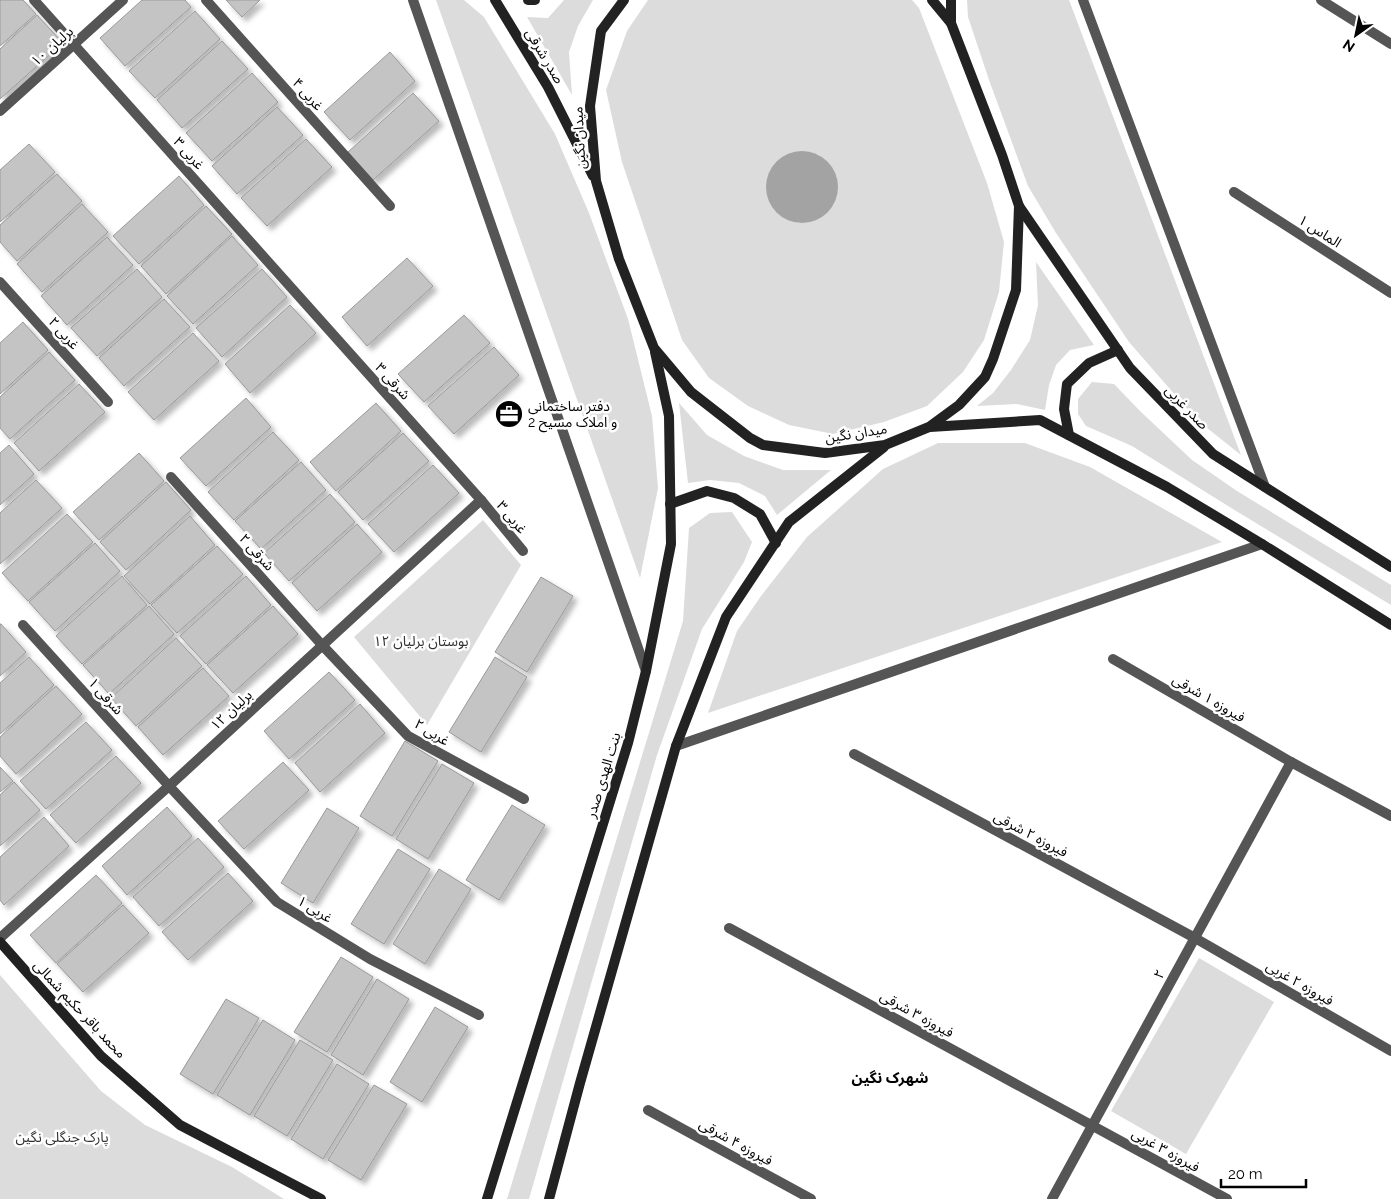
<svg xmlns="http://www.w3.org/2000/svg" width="1391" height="1199" font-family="Raleway,'Noto Sans Arabic',sans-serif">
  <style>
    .green { fill: #dcdcdc; fill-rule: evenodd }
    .water { fill: #a3a3a3 }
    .building { fill: #c4c4c4; stroke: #999; filter: url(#shadow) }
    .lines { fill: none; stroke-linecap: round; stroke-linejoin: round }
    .street { stroke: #555; stroke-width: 10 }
    .secondary { stroke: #222; stroke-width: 10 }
    .labels { text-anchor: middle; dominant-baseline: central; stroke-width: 5; stroke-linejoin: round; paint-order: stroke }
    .street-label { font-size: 14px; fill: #000; stroke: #fff }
    .poi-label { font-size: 14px; fill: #000; stroke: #fff; text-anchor: start }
    .park-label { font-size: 14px; fill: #333; stroke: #fff }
    .neighbourhood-label { font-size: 15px; font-weight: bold; fill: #000; stroke: #fff }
  </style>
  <defs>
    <filter id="shadow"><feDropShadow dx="4.5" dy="4.5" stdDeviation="2.5" flood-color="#0004"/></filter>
  </defs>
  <rect width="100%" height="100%" fill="#fff"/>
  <!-- green -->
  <g class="green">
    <path d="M436,0H464L484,17L555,134L589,213L628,319L652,416L658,488L640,578Z"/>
    <path d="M564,0H593L578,26L569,52L572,95L527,17L548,18Z"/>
    <path d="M648,0H912L919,8L987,183L1004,242L999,292L984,340L963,372L927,406L884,422L833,434L789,425L748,406L709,378L682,340L622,162L606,90L627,31ZM807,152L819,155L829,163L802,223C778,219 768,208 767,184Z"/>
    <path d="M967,0H1069L1241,455L1197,420L1129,342L1056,233L1028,186L989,80L968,17Z"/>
    <path d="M1036,262L1094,345L1070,350L1056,365L1049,385L1045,410L1017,404L977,406L993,393L1011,370L1030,340L1038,305Z"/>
    <path d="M1092,382L1114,384L1140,411L1192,460L1237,491L1391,585V605L1228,506L1132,446L1086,426L1078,414V399Z"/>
    <path d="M679,403L707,435L744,456L783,470H831L777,515L765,496L739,483L710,480L688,483Z"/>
    <path d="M938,443H1025L1090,467L1222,542L708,713L737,631L761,596L807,537L883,469Z"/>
    <path d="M732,512L752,542L744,562L702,629L657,755L529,1199H507L683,621L689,528L710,513Z"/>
    <path d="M483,520L521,565L427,725L354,637Z"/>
    <path d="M1199,958L1274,1002L1186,1154L1111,1111Z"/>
    <path d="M0,975L101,1091L145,1125L232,1167L284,1199H0Z"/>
  </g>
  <!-- water -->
  <circle class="water" cx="802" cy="187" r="36"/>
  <!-- building -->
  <g class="building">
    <path d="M0,0H23L36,14L0,46Z"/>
    <path d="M142,0H185L191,7L125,66L100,38Z"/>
    <path d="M226,0H260L242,17Z"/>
    <path d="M195,11L220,39L155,98L129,71Z"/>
    <path d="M37,15L63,43L0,99V49Z"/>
    <path d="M222,41L248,69L182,128L157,100Z"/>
    <path d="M390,52L415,81L350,140L324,112Z"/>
    <path d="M252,73L278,102L212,161L186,133Z"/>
    <path d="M413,93L439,121L373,180L348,152Z"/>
    <path d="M277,107L303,135L237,194L212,166Z"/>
    <path d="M306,139L332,167L267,226L241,198Z"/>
    <path d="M29,144L55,172L0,222V170Z"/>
    <path d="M57,174L82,201L17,261L0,242V225Z"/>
    <path d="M179,176L204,205L139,264L113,236Z"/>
    <path d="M82,204L108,232L42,292L17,264Z"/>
    <path d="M206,206L232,234L166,294L141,266Z"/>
    <path d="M232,236L258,265L193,324L167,296Z"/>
    <path d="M107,237L133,265L67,325L41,296Z"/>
    <path d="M407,258L433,286L367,346L342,317Z"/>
    <path d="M137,269L162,297L97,356L71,328Z"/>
    <path d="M262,269L287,297L222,357L196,328Z"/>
    <path d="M164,299L190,327L124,386L99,358Z"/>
    <path d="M290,305L316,333L250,393L225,364Z"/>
    <path d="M464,315L490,343L424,402L398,374Z"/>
    <path d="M23,322L48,350L0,394V343Z"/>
    <path d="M193,333L219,361L154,420L128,392Z"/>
    <path d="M494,347L519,375L454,434L428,406Z"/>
    <path d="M49,352L75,380L10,439L0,428V397Z"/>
    <path d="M79,384L105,412L39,471L14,443Z"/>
    <path d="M246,398L271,427L206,486L180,458Z"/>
    <path d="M376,403L401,431L336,491L310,462Z"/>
    <path d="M273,432L299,460L234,520L208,492Z"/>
    <path d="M403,433L429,461L363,520L338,492Z"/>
    <path d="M9,445L34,474L0,505V453Z"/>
    <path d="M139,453L164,481L99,540L73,512Z"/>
    <path d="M301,462L326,490L261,549L235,521Z"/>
    <path d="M433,465L459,493L394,552L368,524Z"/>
    <path d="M36,480L62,508L0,564V513Z"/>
    <path d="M166,482L191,510L126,570L100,542Z"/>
    <path d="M330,494L355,522L289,581L264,553Z"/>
    <path d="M67,514L93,542L28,601L2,573Z"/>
    <path d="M190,516L215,545L150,604L124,576Z"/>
    <path d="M357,524L382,552L317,611L292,583Z"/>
    <path d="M95,543L120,571L55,631L29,602Z"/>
    <path d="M217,546L243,574L177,633L151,605Z"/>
    <path d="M122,576L147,605L82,664L56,636Z"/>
    <path d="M246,576L271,605L206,664L180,636Z"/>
    <path d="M541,577L573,596L527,672L495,652Z"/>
    <path d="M149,606L174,634L109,694L83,665Z"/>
    <path d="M273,606L298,634L233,693L207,665Z"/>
    <path d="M0,624H1L26,652L0,676Z"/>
    <path d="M176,638L202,666L136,726L111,698Z"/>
    <path d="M29,657L54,685L0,734V683Z"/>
    <path d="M495,657L527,677L481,752L449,732Z"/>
    <path d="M203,668L229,696L163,755L138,727Z"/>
    <path d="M329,672L355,700L289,759L264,731Z"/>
    <path d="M56,686L82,714L16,774L0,756V737Z"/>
    <path d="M360,704L385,733L320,792L295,763Z"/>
    <path d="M86,722L112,750L46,809L20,781Z"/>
    <path d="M405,741L438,761L392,836L360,816Z"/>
    <path d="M116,756L141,783L76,843L50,815Z"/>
    <path d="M283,762L309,790L244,849L218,821Z"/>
    <path d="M442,764L474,783L428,859L396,839Z"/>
    <path d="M0,767L13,781L0,792Z"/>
    <path d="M14,782L40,810L0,846V795Z"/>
    <path d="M512,805L545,825L499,900L466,880Z"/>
    <path d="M167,807L192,836L127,895L102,866Z"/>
    <path d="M327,808L359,828L313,903L281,883Z"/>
    <path d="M44,817L69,846L4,905L0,900V857Z"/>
    <path d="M198,838L224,867L159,926L133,897Z"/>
    <path d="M398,849L430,869L384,944L351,924Z"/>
    <path d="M439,869L471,889L425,964L393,944Z"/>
    <path d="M228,873L253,901L188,960L162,932Z"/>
    <path d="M96,875L122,903L56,963L30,935Z"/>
    <path d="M123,905L149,933L83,992L57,964Z"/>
    <path d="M341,957L373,977L327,1052L294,1032Z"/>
    <path d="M377,979L409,999L363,1075L331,1055Z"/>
    <path d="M226,999L259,1018L213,1094L180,1074Z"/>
    <path d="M435,1007L468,1027L422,1102L390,1082Z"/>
    <path d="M263,1020L295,1040L250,1115L217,1095Z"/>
    <path d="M300,1040L333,1060L287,1136L254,1116Z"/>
    <path d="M337,1064L369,1084L323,1159L291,1139Z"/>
    <path d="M374,1085L407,1104L361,1180L328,1160Z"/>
  </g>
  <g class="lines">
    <!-- street -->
    <g class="street">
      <path d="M34,0L481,500L523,551"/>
      <path d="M206,0L390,206"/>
      <path d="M413,0L646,671"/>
      <path d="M1083,0L1265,487"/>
      <path d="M1321,0L1391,44"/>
      <path d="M0,111L123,0"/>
      <path d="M1234,192L1391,293"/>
      <path d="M0,282L108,402"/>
      <path d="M171,477L322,645L408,736L524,799"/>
      <path d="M23,625L169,786L277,902L370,959L479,1015"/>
      <path d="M1113,659L1291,762L1391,816"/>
      <path d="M676,746L1262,544"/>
      <path d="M854,754L1195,938L1391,1051"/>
      <path d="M729,928L1227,1199"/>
      <path d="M0,938L169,786L481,500"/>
      <path d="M648,1110L811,1199"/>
      <path d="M1052,1199L1291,762"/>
    </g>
    <!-- secondary -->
    <g class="secondary">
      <path d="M495,0L548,87L593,176"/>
      <path d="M528,0H535"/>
      <path d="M624,0L601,31L590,106L596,181L619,259L654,348L691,392L750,438L763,445L825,453L885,445L929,427L959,405L985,377L993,359L1016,290L1019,206L1002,155L951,23L932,0"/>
      <path d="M951,23V0"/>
      <path d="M1019,206L1130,368L1213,454L1391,567"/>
      <path d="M930,427L1040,420L1167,487L1262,544L1391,625"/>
      <path d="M1069,435L1064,409L1067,384L1089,363L1118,350"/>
      <path d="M670,504L707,491L734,498L760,514L776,543"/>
      <path d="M0,942L101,1056L180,1125L321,1199"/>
      <path d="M487,1199L628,743L646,671L671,544L669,416L655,352"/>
      <path d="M549,1199L580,1083L676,746L726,617L789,522L884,447"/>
    </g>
  </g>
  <!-- icons -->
  <defs>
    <symbol id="office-disc" viewBox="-11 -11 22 22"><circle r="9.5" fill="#000" stroke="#fff"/><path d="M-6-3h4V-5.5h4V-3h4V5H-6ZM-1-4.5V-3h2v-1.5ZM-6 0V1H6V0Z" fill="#fff"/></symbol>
  </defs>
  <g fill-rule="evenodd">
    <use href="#office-disc" x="493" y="398" width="32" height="32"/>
  </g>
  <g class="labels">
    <!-- street labels -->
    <g class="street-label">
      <text transform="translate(52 46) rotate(-42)">برلیان ۱۰</text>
      <text transform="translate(545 56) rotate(59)">صدر شرقی</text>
      <text transform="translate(308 94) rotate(48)">۴ غربی</text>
      <text transform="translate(579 138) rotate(-93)">میدان نگین</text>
      <text transform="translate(189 153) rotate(48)">۳ غربی</text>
      <text transform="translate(1320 231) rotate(33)">الماس ۱</text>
      <text transform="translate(64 333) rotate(48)">۲ غربی</text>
      <text transform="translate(393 381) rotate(48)">۳ شرقی</text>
      <text transform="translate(1187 407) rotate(46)">صدر غربی</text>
      <text transform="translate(856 433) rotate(-9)">میدان نگین</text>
      <text transform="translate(512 517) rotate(50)">۳ غربی</text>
      <text transform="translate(257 552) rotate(48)">۲ شرقی</text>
      <text transform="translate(106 696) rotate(48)">۱ شرقی</text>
      <text transform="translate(1209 698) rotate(30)">فیروزه ۱ شرقی</text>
      <text transform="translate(231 710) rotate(-43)">برلیان ۱۲</text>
      <text transform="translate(432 732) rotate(31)">۲ غربی</text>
      <text transform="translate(603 775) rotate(-73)">بنت الهدی صدر</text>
      <text transform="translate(1031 834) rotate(28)">فیروزه ۲ شرقی</text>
      <text transform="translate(315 909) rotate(32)">۱ غربی</text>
      <text transform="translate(1159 974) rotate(-61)">۲</text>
      <text transform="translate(1300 983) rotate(30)">فیروزه ۲ غربی</text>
      <text transform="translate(80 1009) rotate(47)">محمد باقر حکیم شمالی</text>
      <text transform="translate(917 1014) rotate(29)">فیروزه ۳ شرقی</text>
      <text transform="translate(736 1142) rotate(29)">فیروزه ۴ شرقی</text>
      <text transform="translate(1166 1150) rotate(29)">فیروزه ۳ غربی</text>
    </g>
    <!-- poi labels -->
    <g class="poi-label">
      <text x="528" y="406">دفتر ساختمانی<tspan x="528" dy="16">و املاک مسیح 2</tspan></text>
    </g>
    <!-- park labels -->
    <g class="park-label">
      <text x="421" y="641">بوستان برلیان ۱۲</text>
      <text x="62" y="1137">پارک جنگلی نگین</text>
    </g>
    <!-- neighbourhood labels -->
    <g class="neighbourhood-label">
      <text x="890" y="1078">شهرک نگین</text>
    </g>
  </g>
  <!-- north arrow -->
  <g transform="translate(1356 35) rotate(213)" stroke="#ffffff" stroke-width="4" paint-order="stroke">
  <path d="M0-4L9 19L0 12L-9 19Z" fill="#000000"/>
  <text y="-8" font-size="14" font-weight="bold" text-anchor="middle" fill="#000000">N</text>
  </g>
  <!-- scale -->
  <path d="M1221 1179v8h85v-8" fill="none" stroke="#000000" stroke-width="2.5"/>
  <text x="1228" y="1179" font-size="15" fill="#000000" stroke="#ffffff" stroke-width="4" paint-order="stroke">20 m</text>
</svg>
